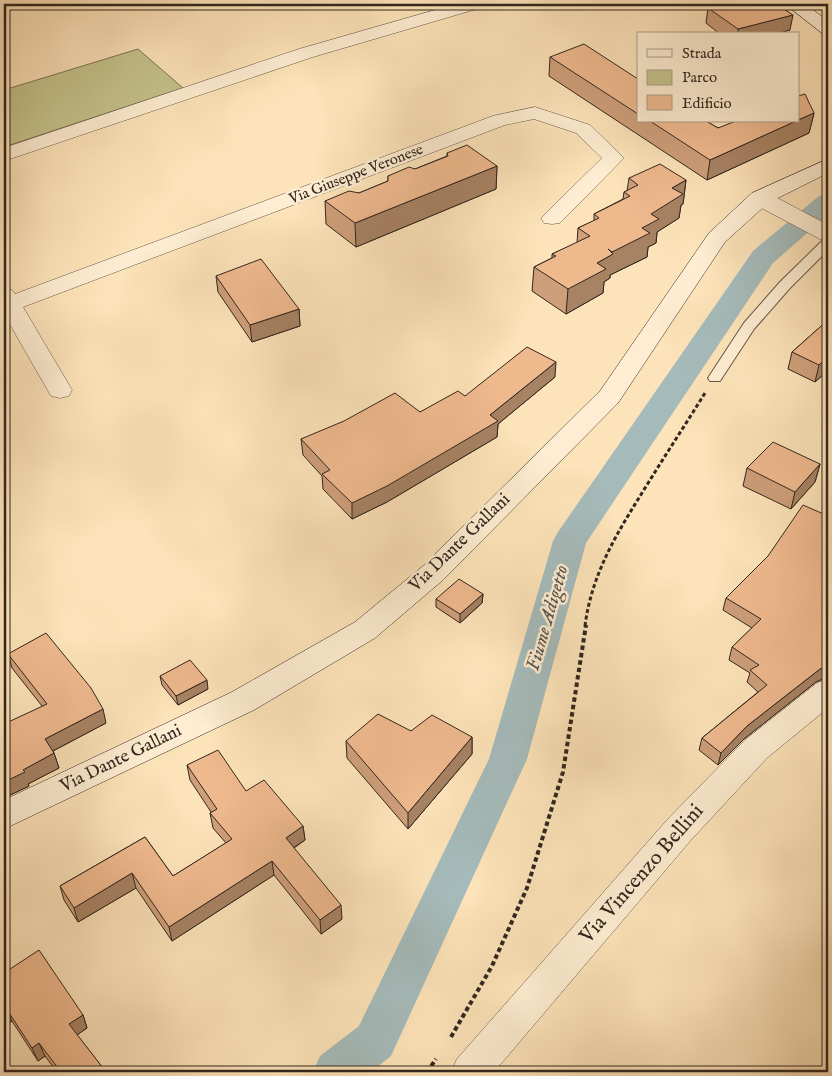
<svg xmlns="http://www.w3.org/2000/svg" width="832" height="1076" font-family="'IM FELL English',serif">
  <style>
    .green { fill: #c5c28b; stroke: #7b7455 }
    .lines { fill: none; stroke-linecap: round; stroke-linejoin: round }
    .canal { fill: #a5bbbb; fill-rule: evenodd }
    .lane-casing { stroke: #645546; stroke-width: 2 }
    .street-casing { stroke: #645546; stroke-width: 1 }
    .secondary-casing { stroke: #31261f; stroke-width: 1 }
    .path-far1 { stroke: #31261f; stroke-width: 3; stroke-dasharray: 4 2.5; stroke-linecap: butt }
    .path { stroke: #31261f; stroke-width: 4; stroke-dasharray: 4.5 3; stroke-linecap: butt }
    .lane { fill: #feedd2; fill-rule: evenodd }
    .street { fill: #feedd2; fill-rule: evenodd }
    .secondary { fill: #feedd2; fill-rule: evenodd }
    .wall { fill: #ce9f7a; stroke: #31261f }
    .shaded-wall { fill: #a78263; stroke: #31261f }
    .building { fill: #efb98e; stroke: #31261f }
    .labels { text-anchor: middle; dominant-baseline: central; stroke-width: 5; stroke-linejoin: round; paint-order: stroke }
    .far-street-label { font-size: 15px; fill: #31261f; stroke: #feedd2 }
    .street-label { font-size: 18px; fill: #31261f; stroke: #feedd2 }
    .water-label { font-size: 19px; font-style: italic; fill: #54534e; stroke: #feedd2 }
    .near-street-label { font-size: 21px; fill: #31261f; stroke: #feedd2 }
  </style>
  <rect width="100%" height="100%" fill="#fde3b9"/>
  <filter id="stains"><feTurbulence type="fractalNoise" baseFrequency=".004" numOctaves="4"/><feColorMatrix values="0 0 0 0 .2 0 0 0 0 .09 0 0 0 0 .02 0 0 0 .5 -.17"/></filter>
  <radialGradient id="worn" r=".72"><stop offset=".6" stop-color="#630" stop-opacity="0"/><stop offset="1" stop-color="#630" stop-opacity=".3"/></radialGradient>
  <!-- green -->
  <path class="green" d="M138,49L183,88L4,147V90Z"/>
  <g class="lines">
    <!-- canal -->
    <path class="canal" d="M828,194V215L773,263L586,543L527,759L391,1056L371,1072H313L320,1056L359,1026L489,759L553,541L558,532L753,251L819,196Z"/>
    <defs>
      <path id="lane" d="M828,239V250L790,288L754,329L720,381H710L708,378L744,323L780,282L823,240Z"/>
      <g id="street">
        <path d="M456,4H483L480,8L313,57L4,161V148L299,49Z"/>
        <path d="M535,107L590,125L624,158L560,223L552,224L544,223L541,218L602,158L576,133L534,119L505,125L23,307L72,390L69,396L60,398L51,396L4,314V288L12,290L15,294L493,116Z"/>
        <path d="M760,192L768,193L828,225V241L820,239L752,203L749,198L752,193Z"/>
        <path d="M828,679V708L767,758L691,840L494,1072H451L457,1059L667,820L745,740L817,683Z"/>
      </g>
      <g id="secondary">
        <path d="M785,4H805L828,21V34L822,33Z"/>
        <path d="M828,159V173L768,203L725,242L618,403L443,580L375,638L254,710L4,829V800L232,692L355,622L423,566L600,391L709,233L752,193Z"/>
      </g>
    </defs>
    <!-- lane casing -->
    <use href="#lane" class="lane-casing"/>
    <!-- street casing -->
    <use href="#street" class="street-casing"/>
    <!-- secondary casing -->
    <use href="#secondary" class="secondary-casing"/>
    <!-- path-far1 -->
    <path class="path-far1" d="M585,626C592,570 621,527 650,480C668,451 687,422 705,393"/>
    <!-- path -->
    <g class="path">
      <path d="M451,1037L492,966L527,888L563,772L586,625"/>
      <path d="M427,1072L436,1059"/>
    </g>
    <!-- lane -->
    <use href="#lane" class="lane"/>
    <!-- street -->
    <use href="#street" class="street"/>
    <!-- secondary -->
    <use href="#secondary" class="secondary"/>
  </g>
  <!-- wall -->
  <g class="wall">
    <path d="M708,8L790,30L776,34H720L706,23Z"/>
    <path d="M550,57L638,79V121H706L718,128L814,113L809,133L707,180L549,76Z"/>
    <path d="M827,109H828V128L824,125Z"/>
    <path d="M447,153L497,166L496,189L356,247L326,224L325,201L359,193L388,181V176L415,169L447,156Z"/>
    <path d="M629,178L686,180L683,204L681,205L679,218L657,232L656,243L648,247L647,257L610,275V278L604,282L603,293L566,314L532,291L534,267L552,258V254L577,243L578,228L594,221V214L623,199L624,192L627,191Z"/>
    <path d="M216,276L299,309L300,326L252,342L218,292Z"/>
    <path d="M828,320V374L825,373L815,382L788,369L792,352Z"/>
    <path d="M555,377L498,424L497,437L387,502L352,519L323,489L322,476L303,455L301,439L420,412L465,396Z"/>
    <path d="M820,464L815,482L791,509L743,486L747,468Z"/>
    <path d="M828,516V678L827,677L816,682L744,739L718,765L699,750L702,738L758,692L747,682L750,673L729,660L732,647L752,628L723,610L726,598Z"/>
    <path d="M483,594L482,603L460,623L436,607V599Z"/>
    <path d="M8,654L106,723L53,751L54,753L59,768L28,784L29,786L4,798L42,706L12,668Z"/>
    <path d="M160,676L208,689L178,705L162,685Z"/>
    <path d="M411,731L472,737V754L408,829L347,758L346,741Z"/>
    <path d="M187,765L246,791L303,826L305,840L294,848L342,919L321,934L274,875L172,941L136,888L78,922L64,900L60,886L145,837L173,876L226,843L213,828L210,813L211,812L190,780Z"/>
    <path d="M4,973L83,1015L87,1028L77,1035L106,1072H57L45,1056L38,1061L12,1021L4,1026Z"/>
  </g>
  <!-- shaded-wall -->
  <g class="shaded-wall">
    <path d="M793,15L790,30L776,34H738V29Z"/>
    <path d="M814,113L809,133L707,180L710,160L796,121H798V120Z"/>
    <path d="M497,166L496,189L356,247L355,223Z"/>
    <path d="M686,180L683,204L681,205L679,218L657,232L656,243L648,247L647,257L610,275V278L604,282L603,293L566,314L568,289L597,263L611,255L612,252L642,228L651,214L672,188Z"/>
    <path d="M299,309L300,326L252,342L250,325Z"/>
    <path d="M828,356L825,373L815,382L819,365Z"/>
    <path d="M556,362L555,377L498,424L497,437L387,502L352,519V503L490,415Z"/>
    <path d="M820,464L815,482L791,509L795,492Z"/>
    <path d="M483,594L482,603L460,623V614Z"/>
    <path d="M828,666V675L827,677L816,682L744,739L718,765L721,753L747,726L820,669Z"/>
    <path d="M207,680L208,689L178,705L176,696Z"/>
    <path d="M103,709L106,723L49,753L45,739Z"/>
    <path d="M472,737V754L408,829V813Z"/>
    <path d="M54,753L59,768L28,784L29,786L4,798V782L23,770Z"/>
    <path d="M303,826L305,840L287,852L286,838Z"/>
    <path d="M272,861L274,875L172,941L169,927Z"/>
    <path d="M132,873L136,888L78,922L74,908Z"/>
    <path d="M341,905L342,919L321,934L320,920Z"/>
    <path d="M6,1008L12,1021L4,1026V1009Z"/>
    <path d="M83,1015L87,1028L74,1037L69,1024Z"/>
    <path d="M39,1043L45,1056L38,1061L32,1048Z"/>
  </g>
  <!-- building -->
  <g class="building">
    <path d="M723,4H776L793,15L738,29L708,8Z"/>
    <path d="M584,44L638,79V114L550,57Z"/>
    <path d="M805,94L814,113L798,120V96Z"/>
    <path d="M650,121H706L718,128L736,121H796L710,160Z"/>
    <path d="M467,145L497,166L355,223L325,201L349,191L359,193L388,181V176L409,167L415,169L448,156L447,153Z"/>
    <path d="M660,164L686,180L672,188L683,194L651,214L659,219L642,228L650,233L612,252L608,249L613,254L597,263L606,269L568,289L534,267L556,256L552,254L590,236L578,228L599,218L594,214L630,196L624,192L638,185L629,178Z"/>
    <path d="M261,259L299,309L250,325L216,276Z"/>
    <path d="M828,320V356L819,365L792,352Z"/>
    <path d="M527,347L556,362L490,415L498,421L387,486L352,503L322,474L330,470L301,439L344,421L395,393L420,412L458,391L465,396Z"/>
    <path d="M773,442L820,464L795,492L747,468Z"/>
    <path d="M803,505L828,516V666L820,669L747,726L721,753L702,738L767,685L750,670L759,665L732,647L761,619L726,598L768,556Z"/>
    <path d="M459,579L483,594L460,614L436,599Z"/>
    <path d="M46,633L91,688L103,709L45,739L54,753L23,770L25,772L4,782V724L47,704L8,654Z"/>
    <path d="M190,660L207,680L176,696L160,676Z"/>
    <path d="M378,714L411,731L432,715L472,737L408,813L346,741Z"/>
    <path d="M218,750L246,791L264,780L303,826L286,838L341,905L320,920L272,861L169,927L132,873L74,908L60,886L145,837L173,876L232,839L210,813L217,809L187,765Z"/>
    <path d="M39,950L83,1015L69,1024L106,1072H61L39,1043L32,1048L6,1008L4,1009V973Z"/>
  </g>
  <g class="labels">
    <!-- far-street labels -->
    <g class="far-street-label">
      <text transform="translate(356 174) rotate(-21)">Via Giuseppe Veronese</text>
    </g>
    <!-- street labels -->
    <g class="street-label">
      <text transform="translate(460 543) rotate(-44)">Via Dante Gallani</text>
      <text transform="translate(121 759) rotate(-26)">Via Dante Gallani</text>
    </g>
    <!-- water labels -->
    <g class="water-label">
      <text transform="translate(548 618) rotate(-74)">Fiume Adigetto</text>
    </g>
    <!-- near-street labels -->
    <g class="near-street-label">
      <text transform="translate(642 874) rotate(-49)">Via Vincenzo Bellini</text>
    </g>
  </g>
  <!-- margin -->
  <rect width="832" height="1076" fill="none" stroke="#fde3b9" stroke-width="20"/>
  <rect x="5" y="5" width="822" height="1066" fill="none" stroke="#31261f" stroke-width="2.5"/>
  <rect x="10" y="10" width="812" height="1056" fill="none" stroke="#31261f"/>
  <!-- legend -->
  <rect x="637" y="32" width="162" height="90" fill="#feedd2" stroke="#ac9d8a"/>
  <rect x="647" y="49" width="25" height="8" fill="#feedd2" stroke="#ac9d8a"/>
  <text x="682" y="58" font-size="15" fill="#31261f">Strada</text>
  <rect x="647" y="70" width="25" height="15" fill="#c5c28b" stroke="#ac9d8a"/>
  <text x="682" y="82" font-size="15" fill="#31261f">Parco</text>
  <rect x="647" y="95" width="25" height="15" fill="#efb98e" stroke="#ac9d8a"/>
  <text x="682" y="108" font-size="15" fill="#31261f">Edificio</text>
  <rect width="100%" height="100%" filter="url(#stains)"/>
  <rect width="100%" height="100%" fill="url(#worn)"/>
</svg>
